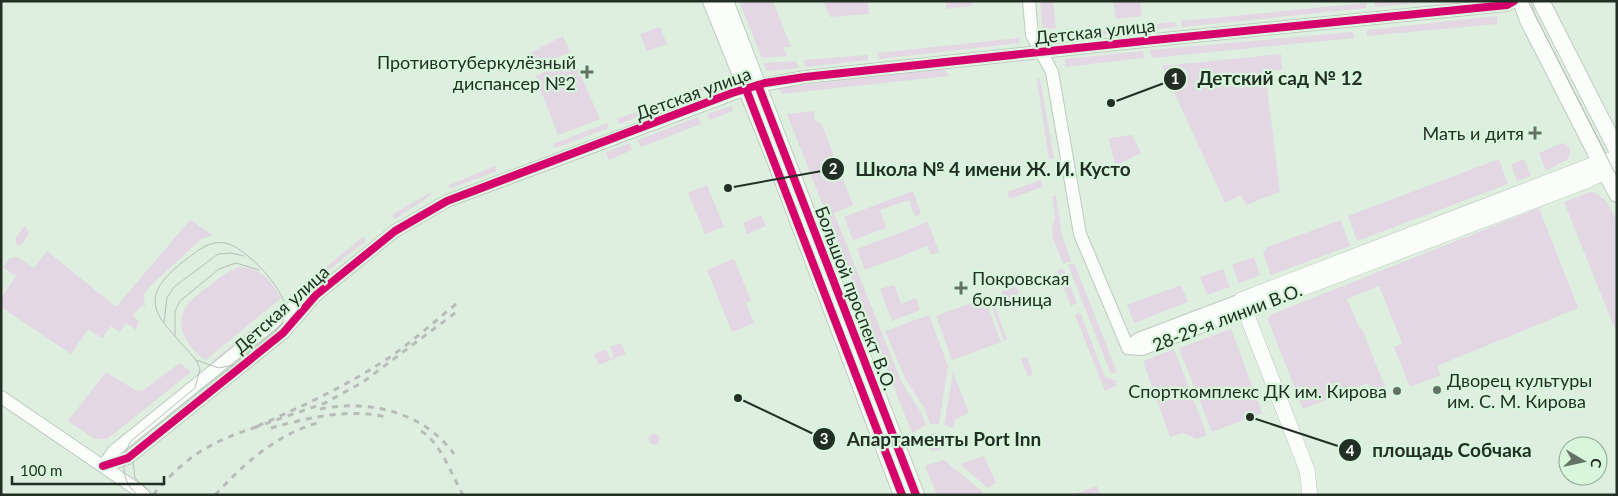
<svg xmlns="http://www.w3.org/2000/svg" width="1618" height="496" font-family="Lato,sans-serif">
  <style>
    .green { fill: #e2d7e3 }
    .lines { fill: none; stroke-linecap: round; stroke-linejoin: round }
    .minor-casing { stroke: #bdcabf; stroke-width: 14 }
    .tertiary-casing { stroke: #bdcabf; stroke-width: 16 }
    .secondary-casing { stroke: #bdcabf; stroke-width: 18 }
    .minor { stroke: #fafdfa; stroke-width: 12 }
    .tertiary { stroke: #fafdfa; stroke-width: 15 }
    .secondary { stroke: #fafdfa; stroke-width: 16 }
    .tram { stroke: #b8bcb8; stroke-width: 1 }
    .rail { stroke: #b8bcb8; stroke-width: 3; stroke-dasharray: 6 6; stroke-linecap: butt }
    .cycleway-casing { stroke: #d7f6db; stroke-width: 11 }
    .cycleway { stroke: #d6006c; stroke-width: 8 }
    .poi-dot { fill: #647266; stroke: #d7f6db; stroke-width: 2 }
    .labels { text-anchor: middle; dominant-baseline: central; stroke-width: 4.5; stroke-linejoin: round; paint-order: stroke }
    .street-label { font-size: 18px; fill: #232f25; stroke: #d7f6db }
    .poi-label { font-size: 18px; fill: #232f25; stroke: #d7f6db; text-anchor: end }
    .leader { fill: none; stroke: #232f25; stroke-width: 2 }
    .callout-dot { fill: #232f25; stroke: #d7f6db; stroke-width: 2 }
    .mark-label { font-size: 15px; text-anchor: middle; font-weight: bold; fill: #fff }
    .callout-label { font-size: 19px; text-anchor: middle; font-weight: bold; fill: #232f25; stroke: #d7f6db; stroke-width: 4.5; stroke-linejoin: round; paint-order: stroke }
  </style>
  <rect width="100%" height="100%" fill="#deefe0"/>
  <!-- green -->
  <g class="green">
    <path d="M739,1H773L791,47H783L787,56L762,58Z"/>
    <path d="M823,1H868L869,14L830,17Z"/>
    <path d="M946,1H975L971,6L946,9Z"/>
    <path d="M1040,1H1053L1056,28L1043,29Z"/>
    <path d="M1113,1H1140L1142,16L1116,19Z"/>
    <path d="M1380,1H1443L1375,7L1374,2Z"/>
    <path d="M1366,3V8L1182,27L1181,21Z"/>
    <path d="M1497,16V24L1367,36V30Z"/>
    <path d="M1176,22L1177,27L1117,33V28Z"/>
    <path d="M660,27L667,44L647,51L640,34Z"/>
    <path d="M1108,29L1109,34L1062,39L1061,33Z"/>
    <path d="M1353,32L1354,38L1152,58L1150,50Z"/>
    <path d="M563,36L570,52L532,69L526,55Z"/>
    <path d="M1019,38L1020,43L879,59L878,53Z"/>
    <path d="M1143,51L1144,58L1065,67V59Z"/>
    <path d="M1281,54L1282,70L1265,71L1280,192L1246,205L1241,195L1225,203L1162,66Z"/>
    <path d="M868,55V60L806,67L803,60Z"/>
    <path d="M574,60L600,119L558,135L535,76Z"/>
    <path d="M796,61L799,68L767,71L763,63Z"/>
    <path d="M934,69L945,70L949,76L781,94L779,88Z"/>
    <path d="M1037,79H1040L1054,158L1049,160Z"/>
    <path d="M713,82L715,87L668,105L666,100Z"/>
    <path d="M655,105L657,110L619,124L617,119Z"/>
    <path d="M732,106L733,111L710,120L707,114Z"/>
    <path d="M814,111V120L821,123L853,205L834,213L901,381L922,414L926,425L912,433L787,114Z"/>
    <path d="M698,117L701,124L641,147L638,140Z"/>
    <path d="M607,123L609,128L555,148L553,144Z"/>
    <path d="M1132,135L1141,153L1115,166L1109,138Z"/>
    <path d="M630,143L632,150L609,160L606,152Z"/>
    <path d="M1562,143L1567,145L1570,150L1568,159L1546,171L1539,153Z"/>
    <path d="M1499,159L1508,184L1357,241L1348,216Z"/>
    <path d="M1524,159L1531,176L1517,181L1511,164Z"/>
    <path d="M495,166L497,171L452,188L447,186Z"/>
    <path d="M1041,180L1042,187L1010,199L1007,192Z"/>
    <path d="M707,185L724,227L705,234L688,193Z"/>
    <path d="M433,191L427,198L395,219L392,215Z"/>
    <path d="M913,191L921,214L915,217L909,200L880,210L886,228L853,240L844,217Z"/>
    <path d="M1590,192L1596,193L1606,201L1617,220V334L1564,202Z"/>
    <path d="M1056,195L1062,236L1071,261L1063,264L1053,238L1052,229L1055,216L1052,197Z"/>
    <path d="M1539,208L1578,308L1437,366L1441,375L1410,387L1394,347L1402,343L1379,286L1347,299L1360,329H1362L1385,387L1372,392L1368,383L1303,409L1268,320L1270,315Z"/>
    <path d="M761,215L766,226L747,234L743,223Z"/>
    <path d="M190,220L213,235L201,239L148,288L144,295L145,307L142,305L133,315L139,322L136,330L126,323L119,332L111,326L102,338L88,329L71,354L1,307V298L16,276L3,267L10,258L17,257L34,268L47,251L116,307Z"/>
    <path d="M1341,220L1350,246L1271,275L1263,253L1267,247Z"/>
    <path d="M928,222L939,252L931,255L927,246L865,270L857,249Z"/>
    <path d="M25,225L29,233L21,245L16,244L15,239Z"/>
    <path d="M363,237L366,241L329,270L326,267Z"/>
    <path d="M1254,257L1260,275L1239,283L1232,265Z"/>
    <path d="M734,259L751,301L746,303L754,323L732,332L707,270Z"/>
    <path d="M1074,263L1117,372L1111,374L1068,265Z"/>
    <path d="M239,267C260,267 272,281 281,298L206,360C189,350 173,325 186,307C192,298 201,292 209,286C219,278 227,271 239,267Z"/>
    <path d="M1063,268L1077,303L1071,306L1057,271Z"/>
    <path d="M1223,269L1230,287L1207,295L1200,277Z"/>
    <path d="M894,285L901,304L916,298L920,310L892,321L880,289Z"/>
    <path d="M1181,285L1188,302L1134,323L1127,305Z"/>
    <path d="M1016,286L1022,303L1007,309L1001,292Z"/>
    <path d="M991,295L1007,340L1004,341L988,297Z"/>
    <path d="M985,298L1001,342L952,360L936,316Z"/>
    <path d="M282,305L283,308L214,363L211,362Z"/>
    <path d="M1080,312L1105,377L1117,381L1116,386L1105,391L1075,315Z"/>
    <path d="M929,315L948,366L939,424H930L926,411L905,378L885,331Z"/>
    <path d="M1231,329L1262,413L1212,432L1179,348Z"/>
    <path d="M621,343L626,354L599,365L594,354L606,349L610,358L614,357L610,347Z"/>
    <path d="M1174,349L1207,435L1197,439L1183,433L1170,437L1143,361Z"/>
    <path d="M1027,357L1033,374L1028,377L1021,359Z"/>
    <path d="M180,363L191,372L107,439H95L68,421L106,372L135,390L142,391Z"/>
    <path d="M953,372L969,413L956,419L952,428L944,425Z"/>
    <circle cx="935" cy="442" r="9"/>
    <circle cx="654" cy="439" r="5.5"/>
    <path d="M984,456L996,483L988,488L960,464Z"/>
    <path d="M944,460L983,492L978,495H937L925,466Z"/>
    <path d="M1097,486L1100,495H1072Z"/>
  </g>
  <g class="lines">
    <defs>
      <g id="minor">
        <path d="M1029,1L1032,35L1052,72L1080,234L1128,348"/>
        <path d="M750,87L805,77L1144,41L1507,5L1514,1"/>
        <path d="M1128,348L1138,339L1241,300"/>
        <path d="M1128,348L1142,349L1245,310"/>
        <path d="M1,397L145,495"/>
        <path d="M103,466L128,458L283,333L316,295L395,231L447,201L746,89"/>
        <path d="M103,466L114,451L295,305L311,297"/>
      </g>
      <g id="tertiary">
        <path d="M1245,310L1586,181L1605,172L1615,164"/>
        <path d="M1310,495L1307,470L1241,300L1600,162L1617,159"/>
      </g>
      <g id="secondary">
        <path d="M711,1L774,157L902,495"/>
        <path d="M725,1L916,495"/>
        <path d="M1521,1L1528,20L1617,194"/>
        <path d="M1541,1L1617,150"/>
      </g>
    </defs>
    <!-- minor casing -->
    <use href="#minor" class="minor-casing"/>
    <!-- tertiary casing -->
    <use href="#tertiary" class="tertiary-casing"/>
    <!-- secondary casing -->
    <use href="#secondary" class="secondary-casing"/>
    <!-- minor -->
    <use href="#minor" class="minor"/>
    <!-- tertiary -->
    <use href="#tertiary" class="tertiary"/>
    <!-- secondary -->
    <use href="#secondary" class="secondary"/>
    <!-- tram -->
    <g class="tram">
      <path d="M1528,1L1617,177"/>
      <path d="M164,322L167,298L174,287L218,254L231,253L244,256"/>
      <path d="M175,335V311L180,301L219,269L236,263L259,270"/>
      <path d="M196,360L219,368L234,365"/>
      <path d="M138,495C120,483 121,457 131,441L195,388L200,369L196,360C162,319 130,303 184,261C196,252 209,240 225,243C244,246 284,288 285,307C286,317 282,324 276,331L138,444L133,461L135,478L152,495"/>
    </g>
    <!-- rail -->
    <g class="rail">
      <path d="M456,304C434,322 413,341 390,357C347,386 301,407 253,428L325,403L363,382L459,310"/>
      <path d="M320,409C368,399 424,412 454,454"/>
      <path d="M271,428C307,418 352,407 389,418"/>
      <path d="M421,431C441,443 452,476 463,495"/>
      <path d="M153,495C186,456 211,441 260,426"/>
      <path d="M215,495C245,463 274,436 317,423"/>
    </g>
    <defs>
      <g id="cycleway">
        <path d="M758,85L916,495"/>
        <path d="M746,89L902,495"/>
        <path d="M103,466L128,458L283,333L316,295L395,231L447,201L732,93L765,83L805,77L1144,41L1507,5L1514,1"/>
      </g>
    </defs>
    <!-- cycleway casing -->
    <use href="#cycleway" class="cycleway-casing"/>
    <!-- cycleway -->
    <use href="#cycleway" class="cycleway"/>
  </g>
  <!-- markers -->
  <g class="poi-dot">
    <path d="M584.5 64.5h5v5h5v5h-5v5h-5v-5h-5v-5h5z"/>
    <path d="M1532.5 125.5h5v5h5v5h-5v5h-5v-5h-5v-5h5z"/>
    <path d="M958.5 280.5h5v5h5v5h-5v5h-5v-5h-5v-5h5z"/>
    <circle cx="1437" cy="390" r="5"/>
    <circle cx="1397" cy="391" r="5"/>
  </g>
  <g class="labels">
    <!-- street labels -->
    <g class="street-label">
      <text transform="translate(1095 31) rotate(-6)">Детская улица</text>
      <text transform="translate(693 93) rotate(-20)">Детская улица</text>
      <text transform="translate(856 298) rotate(69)">Большой проспект В.О.</text>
      <text transform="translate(281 309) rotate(-42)">Детская улица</text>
      <text transform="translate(1227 317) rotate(-21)">28-29-я линии В.О.</text>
    </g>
    <!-- poi labels -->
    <g class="poi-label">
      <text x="576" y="62">Противотуберкулёзный<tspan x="576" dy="21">диспансер №2</tspan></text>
      <text x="1524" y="133">Мать и дитя</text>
      <text x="972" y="278" text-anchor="start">Покровская<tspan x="972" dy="21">больница</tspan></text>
      <text x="1447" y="380" text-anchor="start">Дворец культуры<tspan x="1447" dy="21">им. С. М. Кирова</tspan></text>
      <text x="1387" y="391">Спорткомплекс ДК им. Кирова</text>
    </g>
  </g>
  <!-- callouts -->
  <path class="leader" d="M1111 103L1175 79M728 188L833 169M738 398L824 439M1250 417L1350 450"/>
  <g class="callout-dot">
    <circle cx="1111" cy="103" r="5"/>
    <circle cx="728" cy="188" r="5"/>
    <circle cx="738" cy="398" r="5"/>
    <circle cx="1250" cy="417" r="5"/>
    <circle cx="1175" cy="79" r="12"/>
    <circle cx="833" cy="169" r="12"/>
    <circle cx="824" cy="439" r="12"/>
    <circle cx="1350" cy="450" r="12"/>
  </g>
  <g class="mark-label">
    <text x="1175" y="84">1</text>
    <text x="833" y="174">2</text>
    <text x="824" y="444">3</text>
    <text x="1350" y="456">4</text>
  </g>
  <g class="callout-label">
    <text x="1280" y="85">Детский сад № 12</text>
    <text x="993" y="176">Школа № 4 имени Ж. И. Кусто</text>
    <text x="944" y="446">Апартаменты Port Inn</text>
    <text x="1452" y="457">площадь Собчака</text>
  </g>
  <!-- border -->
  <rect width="1618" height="496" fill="none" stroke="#232f25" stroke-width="5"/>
  <!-- north arrow -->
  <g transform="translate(1583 461) rotate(99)"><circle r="24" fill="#d7f6db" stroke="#8fa692"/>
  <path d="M0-4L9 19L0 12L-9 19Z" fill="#647266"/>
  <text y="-8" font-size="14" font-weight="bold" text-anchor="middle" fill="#232f25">С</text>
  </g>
  <!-- scale -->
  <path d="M12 476v8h152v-8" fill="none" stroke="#232f25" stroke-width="2.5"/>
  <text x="20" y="476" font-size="15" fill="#232f25" stroke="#d7f6db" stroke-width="4" paint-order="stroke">100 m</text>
</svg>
